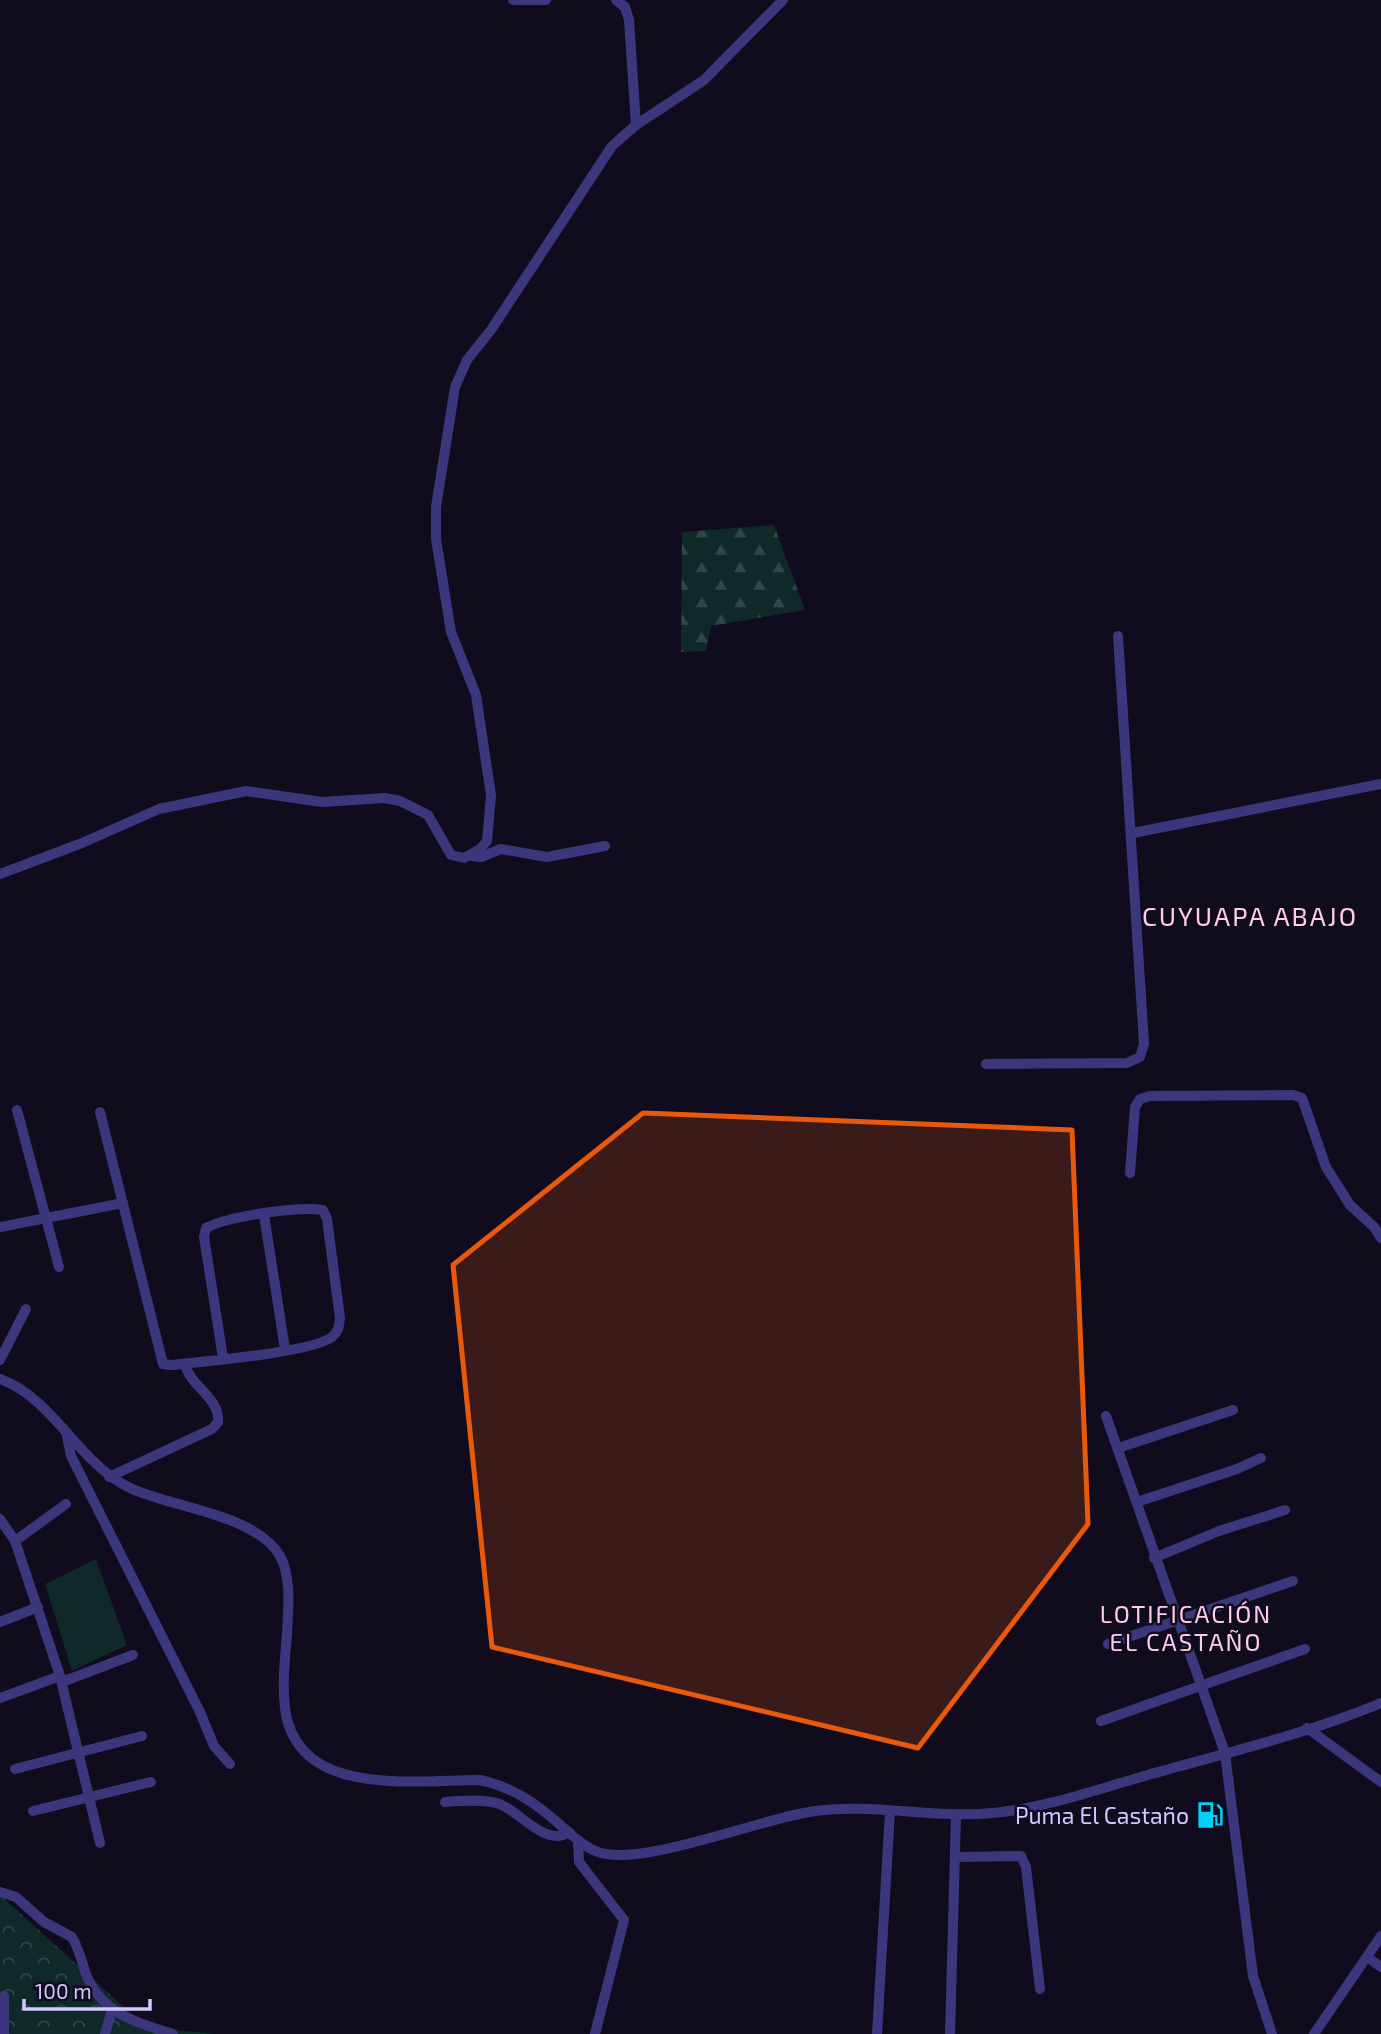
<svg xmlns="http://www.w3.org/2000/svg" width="1381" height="2034" font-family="'Exo 2',sans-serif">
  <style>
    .grass { fill: #0f2828 }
    .forest { fill: url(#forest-firs) }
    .park { fill: url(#park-crowns) }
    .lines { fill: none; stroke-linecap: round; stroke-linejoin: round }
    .minor { stroke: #3c367d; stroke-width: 10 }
    .marked { fill: #e8590c; fill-opacity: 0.2; stroke: #e8590c; stroke-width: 5; stroke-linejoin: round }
    .labels { text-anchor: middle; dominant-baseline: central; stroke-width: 5; stroke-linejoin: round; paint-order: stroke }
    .poi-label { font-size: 23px; fill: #d1c9ff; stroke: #100c1e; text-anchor: end }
    .neighbourhood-label { font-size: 24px; letter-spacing: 2px; fill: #ffcbea; stroke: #100c1e }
    .quarter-label { font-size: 26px; letter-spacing: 2px; fill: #ffcbea; stroke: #100c1e }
  </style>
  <defs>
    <pattern id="forest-firs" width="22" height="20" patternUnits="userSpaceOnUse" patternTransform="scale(1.75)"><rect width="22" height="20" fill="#0f2828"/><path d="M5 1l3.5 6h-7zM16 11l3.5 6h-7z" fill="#314648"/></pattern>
    <pattern id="park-crowns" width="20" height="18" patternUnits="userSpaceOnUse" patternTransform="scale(1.75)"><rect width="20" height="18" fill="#0f2828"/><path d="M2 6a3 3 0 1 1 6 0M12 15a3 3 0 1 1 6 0" fill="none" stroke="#314648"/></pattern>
  </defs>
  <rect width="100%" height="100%" fill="#100c1e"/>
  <!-- grass -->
  <path class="grass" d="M96,1559L127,1645L72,1671L45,1584Z"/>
  <!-- forest -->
  <path class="forest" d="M774,525L805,610L711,626L706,651L681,652L682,532Z"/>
  <!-- park -->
  <path class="park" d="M0,1895L146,2027L215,2034H0Z"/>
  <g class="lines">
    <!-- minor -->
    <g class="minor">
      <path d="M513,0H546"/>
      <path d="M616,0L625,7L629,20L636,125"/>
      <path d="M1133,833L1381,784"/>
      <path d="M472,856L481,857L501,849L547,857L605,846"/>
      <path d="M0,874L82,843L159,809L246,791L322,802L385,798L400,801L428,815L451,855L464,858L480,849L487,841L491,795L476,695L451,632L436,539V507L455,387L467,360L491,330L612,146L636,125L704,80L783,0"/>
      <path d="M986,1064L1127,1063L1140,1057L1144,1044L1118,636"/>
      <path d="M17,1110L59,1267"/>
      <path d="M100,1112L163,1364L171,1365C201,1362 314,1352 332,1337C339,1331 339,1326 340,1318L327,1219L323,1210C299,1206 228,1216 206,1228L204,1237L223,1358"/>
      <path d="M1130,1173L1135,1107L1140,1099L1150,1096L1293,1095L1302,1098L1326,1167L1350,1205L1374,1227L1381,1238"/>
      <path d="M264,1215L285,1349"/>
      <path d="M0,1227L123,1203"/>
      <path d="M0,1360L26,1309"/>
      <path d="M0,1379C53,1398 78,1462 128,1487C170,1508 255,1513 280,1556C292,1578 288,1610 287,1634C285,1658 282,1684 285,1708C296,1799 415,1780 480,1780C512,1787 534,1802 558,1823C571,1834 584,1848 601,1853C645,1865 759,1820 809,1812C870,1802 931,1819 993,1813C1046,1808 1098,1789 1148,1775C1226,1753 1306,1734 1381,1703"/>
      <path d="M1106,1416L1225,1753L1253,1976L1272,2034"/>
      <path d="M67,1436L71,1456L200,1712L214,1746L230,1764"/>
      <path d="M1118,1448L1233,1410"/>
      <path d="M109,1477L212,1429L218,1422C220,1397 190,1387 185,1364"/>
      <path d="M1137,1502L1237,1469L1261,1458"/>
      <path d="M0,1519L15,1541L60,1676L100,1843"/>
      <path d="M15,1541L66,1504"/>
      <path d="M1154,1558L1219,1531L1285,1510"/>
      <path d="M0,1622L38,1607"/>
      <path d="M1108,1644L1293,1581"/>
      <path d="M62,1682L133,1655"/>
      <path d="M0,1698L60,1676"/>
      <path d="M1101,1721L1305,1649"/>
      <path d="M1307,1728L1381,1782"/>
      <path d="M15,1769L142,1736"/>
      <path d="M445,1802C461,1801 480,1799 496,1803C518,1808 545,1849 569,1832"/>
      <path d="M33,1811L151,1782"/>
      <path d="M578,1840L579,1862L624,1920L595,2034"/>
      <path d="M956,1857L1021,1856L1026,1867L1040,1989"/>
      <path d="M0,1892L16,1897L44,1922L72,1937C80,1950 82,1965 88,1979C105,2015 138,2023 173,2034"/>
      <path d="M1367,1957L1381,1967"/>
      <path d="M4,1996V2034"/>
      <path d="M105,2034L112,2010"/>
      <path d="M877,2034L890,1811"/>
      <path d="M950,2034L956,1815"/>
      <path d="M1314,2034L1381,1936"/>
    </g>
  </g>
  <!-- marked area -->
  <path class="marked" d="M643,1113L1072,1130L1088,1524L918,1748L492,1647L453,1265Z"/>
  <!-- icons -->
  <defs>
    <symbol id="fuel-bare" viewBox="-9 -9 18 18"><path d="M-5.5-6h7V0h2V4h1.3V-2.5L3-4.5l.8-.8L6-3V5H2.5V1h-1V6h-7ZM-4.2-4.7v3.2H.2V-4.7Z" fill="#00d0f4" stroke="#100c1e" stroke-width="2.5" paint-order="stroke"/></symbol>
  </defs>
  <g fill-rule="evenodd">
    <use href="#fuel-bare" x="1191" y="1796" width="38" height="38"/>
  </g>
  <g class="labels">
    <!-- poi labels -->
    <g class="poi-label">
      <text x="1189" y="1815">Puma El Castaño</text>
    </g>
    <!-- neighbourhood labels -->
    <g class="neighbourhood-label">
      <text x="1186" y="1613">LOTIFICACIÓN<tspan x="1186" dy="28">EL CASTAÑO</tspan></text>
    </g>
    <!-- quarter labels -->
    <g class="quarter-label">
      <text x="1250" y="915">CUYUAPA ABAJO</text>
    </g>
  </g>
  <!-- scale -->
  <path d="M24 1999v10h126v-10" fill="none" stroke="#d1c9ff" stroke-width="3.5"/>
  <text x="35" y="1999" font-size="21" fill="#d1c9ff" stroke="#100c1e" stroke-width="5" paint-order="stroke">100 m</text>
</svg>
